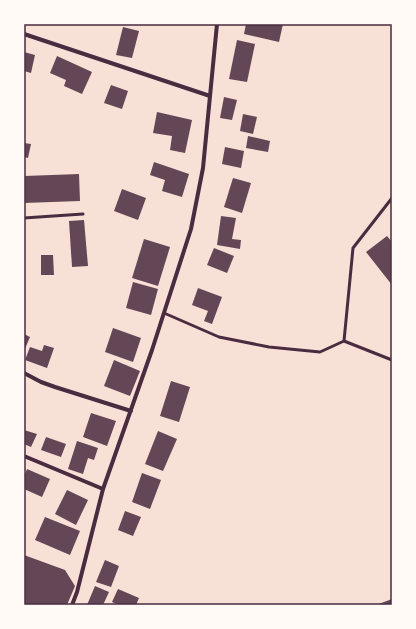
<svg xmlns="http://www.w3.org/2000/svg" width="416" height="629" font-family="'Noto Sans',sans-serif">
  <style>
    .building { fill: #644757 }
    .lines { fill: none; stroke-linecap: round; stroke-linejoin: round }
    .service { stroke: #4a2c40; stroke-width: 3 }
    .minor { stroke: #4a2c40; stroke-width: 4 }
    .neatline { fill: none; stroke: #4a2c40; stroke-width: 1.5 }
  </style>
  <rect width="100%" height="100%" fill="#f7e1d7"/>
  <!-- building -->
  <g class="building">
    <path d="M246,24H283L279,42L244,34Z"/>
    <path d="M123,27L139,31L132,58L116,55Z"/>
    <path d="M237,40L255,44L247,82L229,79Z"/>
    <path d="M24,52L35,55L31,73L24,71Z"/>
    <path d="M57,56L92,72L82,94L64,86L66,80L50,73Z"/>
    <path d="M111,85L128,91L122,109L104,103Z"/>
    <path d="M224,97L237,100L232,120L220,118Z"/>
    <path d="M157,112L192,120L185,153L170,150L172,136L153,133Z"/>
    <path d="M243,114L257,117L253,134L240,131Z"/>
    <path d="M248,136L270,141L268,152L246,148Z"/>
    <path d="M24,143L31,144L28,158L24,157Z"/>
    <path d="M225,147L244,151L241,168L222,164Z"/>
    <path d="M154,162L189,174L182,197L162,191L165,180L150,175Z"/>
    <path d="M79,174L80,201L24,203V176Z"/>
    <path d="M233,178L251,183L242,213L224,207Z"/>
    <path d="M122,189L146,198L138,220L114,211Z"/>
    <path d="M221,216L236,218L232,239L241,240L240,249L217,245Z"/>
    <path d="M84,220L88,266L72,267L69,221Z"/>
    <path d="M387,236L392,242V285L366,252Z"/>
    <path d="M144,239L170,247L158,286L132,278Z"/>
    <path d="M214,248L234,256L227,273L207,265Z"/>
    <path d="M41,255H53L54,275H41Z"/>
    <path d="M133,282L158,289L151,315L126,308Z"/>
    <path d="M198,288L222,297L212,324L204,321L208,311L192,305Z"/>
    <path d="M113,328L141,338L133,362L105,352Z"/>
    <path d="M24,334L30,337L24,351Z"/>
    <path d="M44,345L54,348L47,368L25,360L30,347L42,351Z"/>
    <path d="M114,360L140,371L130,396L104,386Z"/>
    <path d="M171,381L190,387L179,422L160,416Z"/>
    <path d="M91,413L116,421L107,446L83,437Z"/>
    <path d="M24,430L37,434L31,447L24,444Z"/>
    <path d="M158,431L177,439L163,471L145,464Z"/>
    <path d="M46,437L66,444L61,457L41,450Z"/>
    <path d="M77,441L98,448L94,460L88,458L83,474L68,469Z"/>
    <path d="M27,469L50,479L42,497L24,489V477Z"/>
    <path d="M142,473L161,480L150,509L132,502Z"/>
    <path d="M67,490L88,500L76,525L55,514Z"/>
    <path d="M125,511L141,517L133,536L118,530Z"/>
    <path d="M45,517L80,531L70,555L35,540Z"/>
    <path d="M24,555L65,570L75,586L67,605H24Z"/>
    <path d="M105,560L119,566L111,587L96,582Z"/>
    <path d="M95,586L109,592L103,605H87Z"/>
    <path d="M118,589L139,598L136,605H119L112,602Z"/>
    <path d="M392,599V605H376Z"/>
  </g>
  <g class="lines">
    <!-- service -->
    <g class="service">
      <path d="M24,218L83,214"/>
      <path d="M164,313L219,337L269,347L320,352L344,341L392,360"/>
      <path d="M344,341L353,248L392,198"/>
    </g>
    <!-- minor -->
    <g class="minor">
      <path d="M24,34L210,96"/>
      <path d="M24,373L41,382L55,387L131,411"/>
      <path d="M24,456L103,489"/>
      <path d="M72,605L77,592L103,489L152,350L191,229L203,168L217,24"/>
    </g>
  </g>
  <!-- border -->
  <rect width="416" height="629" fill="none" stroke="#fffaf5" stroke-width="50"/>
  <rect x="25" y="25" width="366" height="579" class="neatline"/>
</svg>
